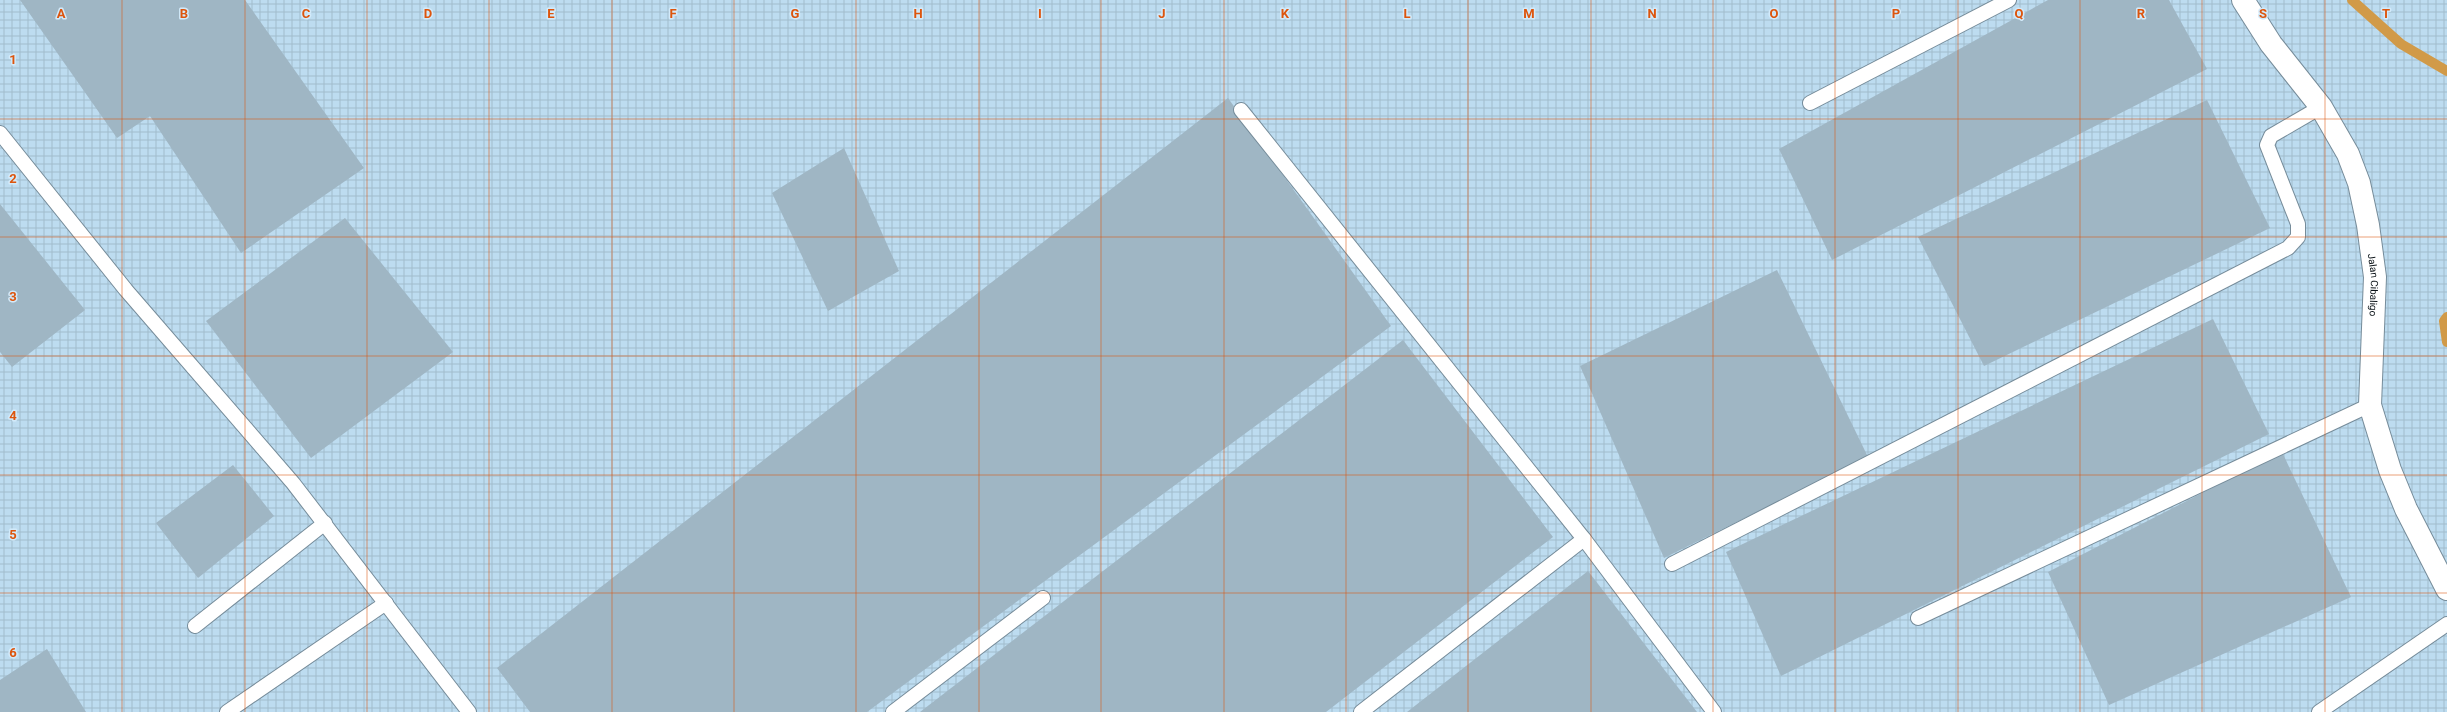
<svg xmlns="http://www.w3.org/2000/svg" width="2447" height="712" font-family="Roboto,sans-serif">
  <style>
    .industrial { fill: url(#industrial-grid) }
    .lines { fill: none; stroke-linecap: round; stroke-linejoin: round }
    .stream { stroke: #d19a48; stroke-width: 10 }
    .building { fill: #9fb6c4 }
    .lane-casing { stroke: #768c9a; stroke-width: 16 }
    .secondary-casing { stroke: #768c9a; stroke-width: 24 }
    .lane { stroke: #fff; stroke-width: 14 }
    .secondary { stroke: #fff; stroke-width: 22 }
    .grid { fill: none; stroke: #dd550d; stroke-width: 1; stroke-opacity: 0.55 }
    .labels { text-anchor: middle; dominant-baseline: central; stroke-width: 3; stroke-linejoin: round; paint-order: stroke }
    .street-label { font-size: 10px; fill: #0a1217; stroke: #d2eafa }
    .grid-label { font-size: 13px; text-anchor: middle; font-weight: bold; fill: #dd550d; stroke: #d2eafa; stroke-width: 3; stroke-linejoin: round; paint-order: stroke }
  </style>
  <defs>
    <pattern id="industrial-grid" width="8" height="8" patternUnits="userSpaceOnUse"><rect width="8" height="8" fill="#bddcf0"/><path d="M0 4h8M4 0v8" fill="none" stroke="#a1bccd"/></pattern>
  </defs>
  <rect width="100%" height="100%" fill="#d2eafa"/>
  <!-- industrial -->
  <rect class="industrial" x="0" y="0" width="2447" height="712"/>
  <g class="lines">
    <!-- stream -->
    <g class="stream">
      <path d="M2352,0L2401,44L2447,71"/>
      <path d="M2447,317L2444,321L2447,342"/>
    </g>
  </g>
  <!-- building -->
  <g class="building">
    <path d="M20,0H245L364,168L241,253L150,116L117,138Z"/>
    <path d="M2048,0H2169L2207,69L1832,260L1779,149Z"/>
    <path d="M1228,98L1391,326L867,712H530L497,668Z"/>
    <path d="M2207,100L2270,228L1984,366L1918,237Z"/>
    <path d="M844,148L899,271L828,311L772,193Z"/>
    <path d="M0,204L85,310L12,367L0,352Z"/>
    <path d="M345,218L453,352L311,458L206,321Z"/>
    <path d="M1777,270L1868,457L1664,558L1580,366Z"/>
    <path d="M2213,319L2269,434L1781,676L1726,552Z"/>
    <path d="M1403,340L1553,537L1326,712H920Z"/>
    <path d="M2282,452L2351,597L2109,705L2048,572Z"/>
    <path d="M233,465L274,516L198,578L156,523Z"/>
    <path d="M1588,571L1697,712H1407Z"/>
    <path d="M47,649L86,712H0V680Z"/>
  </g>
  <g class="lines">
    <defs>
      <g id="lane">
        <path d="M1810,103L2009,0"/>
        <path d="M1241,110L1584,539L1714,712"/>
        <path d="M0,133L126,290L293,483L469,712"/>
        <path d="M1672,564L2288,248L2298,237V224L2267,145L2271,136L2321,107"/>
        <path d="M1918,618L2370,405"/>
        <path d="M195,626L325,523"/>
        <path d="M227,712L386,603"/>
        <path d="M893,712L1043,598"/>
        <path d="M1361,712L1584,539"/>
        <path d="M2319,712L2447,624"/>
      </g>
      <g id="secondary">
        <path id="s1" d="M2243,0L2271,44L2321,107L2348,154L2359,183L2368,225L2375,277L2370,405L2390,470L2406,509L2447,589"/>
      </g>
    </defs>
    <!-- lane casing -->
    <use href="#lane" class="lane-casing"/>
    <!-- secondary casing -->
    <use href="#secondary" class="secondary-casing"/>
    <!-- lane -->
    <use href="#lane" class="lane"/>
    <!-- secondary -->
    <use href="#secondary" class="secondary"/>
  </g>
  <!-- grid -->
  <path class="grid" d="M122,0V712M245,0V712M367,0V712M489,0V712M612,0V712M734,0V712M856,0V712M979,0V712M1101,0V712M1224,0V712M1346,0V712M1468,0V712M1591,0V712M1713,0V712M1835,0V712M1958,0V712M2080,0V712M2202,0V712M2325,0V712M0,119H2447M0,237H2447M0,356H2447M0,475H2447M0,593H2447"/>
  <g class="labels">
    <!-- street labels -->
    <g class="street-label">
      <text stroke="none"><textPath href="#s1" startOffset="321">Jalan Cibaligo</textPath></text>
    </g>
  </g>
  <g class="grid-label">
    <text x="61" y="18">A</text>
    <text x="184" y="18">B</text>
    <text x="306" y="18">C</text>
    <text x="428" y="18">D</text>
    <text x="551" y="18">E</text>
    <text x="673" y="18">F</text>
    <text x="795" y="18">G</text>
    <text x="918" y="18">H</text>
    <text x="1040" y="18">I</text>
    <text x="1162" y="18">J</text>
    <text x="1285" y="18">K</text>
    <text x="1407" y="18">L</text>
    <text x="1529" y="18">M</text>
    <text x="1652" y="18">N</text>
    <text x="1774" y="18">O</text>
    <text x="1896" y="18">P</text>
    <text x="2019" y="18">Q</text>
    <text x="2141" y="18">R</text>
    <text x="2263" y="18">S</text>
    <text x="2386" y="18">T</text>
    <text x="13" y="64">1</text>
    <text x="13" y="183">2</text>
    <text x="13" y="301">3</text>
    <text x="13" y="420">4</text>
    <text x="13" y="539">5</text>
    <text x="13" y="657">6</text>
  </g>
</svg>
